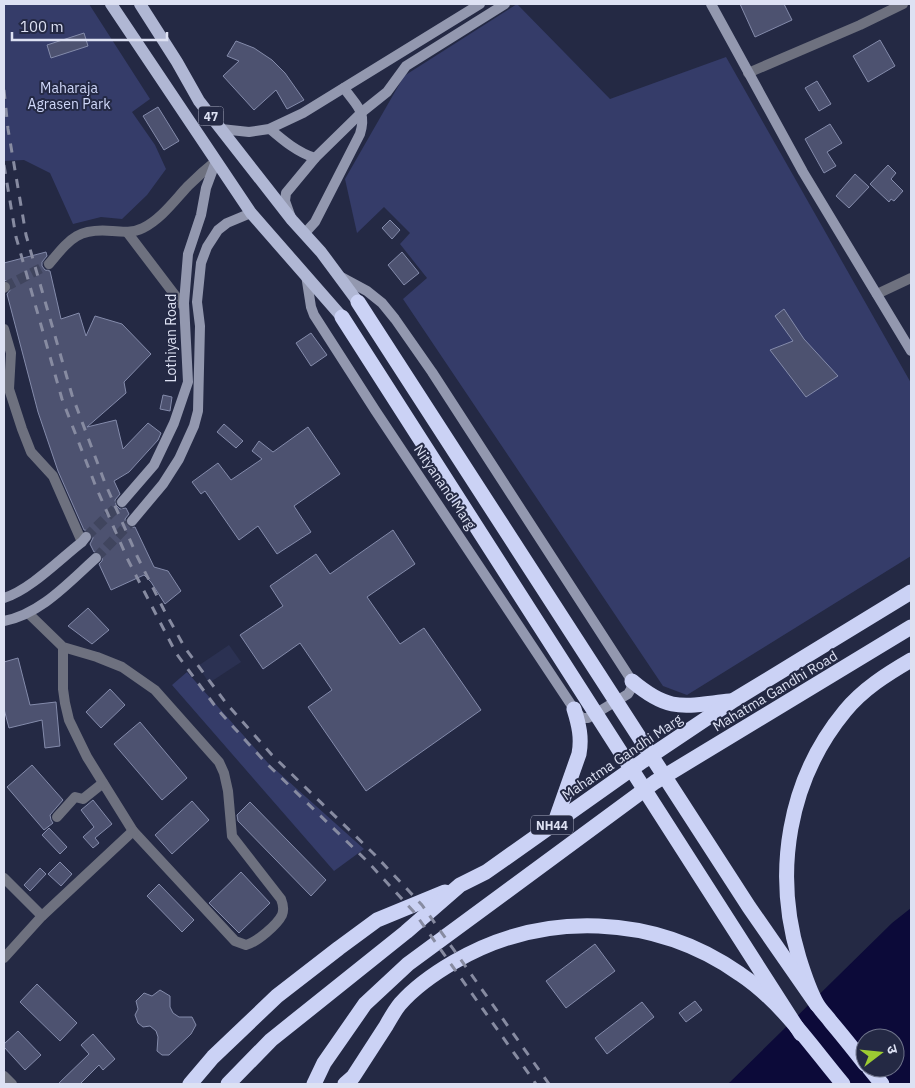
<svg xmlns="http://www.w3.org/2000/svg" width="915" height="1088" font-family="'IBM Plex Sans','Noto Sans Devanagari',sans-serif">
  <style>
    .built { fill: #2b3152 }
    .green { fill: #353c69 }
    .water { fill: #0c0a39; fill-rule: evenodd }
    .building { fill: #4d5270; stroke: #848bab }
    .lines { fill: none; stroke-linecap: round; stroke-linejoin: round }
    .street-tunnel { stroke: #40455e; stroke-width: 10; stroke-dasharray: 10 5; stroke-linecap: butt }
    .secondary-tunnel { stroke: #40455e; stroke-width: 10; stroke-dasharray: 10 5; stroke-linecap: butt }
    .street { stroke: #6e717f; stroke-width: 10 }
    .secondary { stroke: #9398af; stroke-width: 10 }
    .primary { stroke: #b0b7d4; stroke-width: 12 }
    .highway { stroke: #cbd2f5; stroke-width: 15 }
    .rail { stroke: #878ba1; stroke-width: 3; stroke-dasharray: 9 9; stroke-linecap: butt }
    .highway-bridge { stroke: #cbd2f5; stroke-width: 15 }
    .labels { text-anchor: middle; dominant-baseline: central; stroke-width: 4; stroke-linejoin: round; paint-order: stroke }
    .shield { fill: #242944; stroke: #a6aabe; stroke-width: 1 }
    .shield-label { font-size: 12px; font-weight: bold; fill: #dde1f3 }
    .park-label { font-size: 14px; fill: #cfd7f8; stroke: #242944 }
    .street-label { font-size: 14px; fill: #dde1f3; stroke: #242944 }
  </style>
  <rect width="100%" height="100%" fill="#242944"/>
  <!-- built -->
  <path class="built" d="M229,645L241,662L209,683L198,666Z"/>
  <!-- green -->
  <g class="green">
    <path d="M4,4H89L150,99L132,112L155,145L166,169L147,195L122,219L101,217L73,224L50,173L24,160L4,161Z"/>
    <path d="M517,4L610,99L726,57L911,383V556L687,695L663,686L403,299L427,278L400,244L410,233L384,207L357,233L345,179L404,76Z"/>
    <path d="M187,672L268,763L364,849L334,871L172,685Z"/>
  </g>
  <!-- water -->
  <path class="water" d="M911,908V1084H728L892,923ZM865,1038H895V1068H865Z"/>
  <!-- building -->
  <g class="building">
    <path d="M740,4H784L792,20L755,37Z"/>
    <path d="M84,33L88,46L51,58L47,45Z"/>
    <path d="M880,40L895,66L868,82L853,56Z"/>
    <path d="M236,41L254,48L272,60L285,73L304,100L287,109L276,90L254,110L223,76L239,61L227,56Z"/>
    <path d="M817,81L831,104L819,111L805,88Z"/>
    <path d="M158,107L179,141L164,150L143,116Z"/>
    <path d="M830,124L842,143L827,152L836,166L824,173L805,139Z"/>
    <path d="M888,165L896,173L891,179L903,191L894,201L891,199L889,202L870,184Z"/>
    <path d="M855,174L869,187L849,208L836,196Z"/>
    <path d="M390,220L400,230L392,239L382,228Z"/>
    <path d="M46,252L47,256L42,262V266L45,270L50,271L61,319L79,313L86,336L95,316L122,324L151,354L124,382L126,393L87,427L116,420L123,449L148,423L161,433L158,440L129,472L114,481L120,494L115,500L116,505L120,509L126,508L129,514L125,519L126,524L130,528L135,527L154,567L168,571L181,591L165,604L151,582L144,575L111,590L99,564L102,561L103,556L99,552H94L90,544L93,538L92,534L90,531L84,530L58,471L38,412L7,294L11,289V285L9,282L4,280V263Z"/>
    <path d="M402,252L419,273L404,285L388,265Z"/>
    <path d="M784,309L804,339L838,376L806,397L770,350L793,341L775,316Z"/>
    <path d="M311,333L327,355L311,366L296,343Z"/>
    <path d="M163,395L172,397L170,411L160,409Z"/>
    <path d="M224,424L243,441L236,448L217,432Z"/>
    <path d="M308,427L340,474L294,506L311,532L277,554L258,526L239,540L205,491L201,494L192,482L218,463L231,480L262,459L252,451L259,441L273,452Z"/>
    <path d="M393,530L415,564L367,597L400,644L424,628L481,710L366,791L308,707L332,690L300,643L263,669L240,635L283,606L270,586L316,554L330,574Z"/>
    <path d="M88,608L109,630L92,644L68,626Z"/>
    <path d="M18,658L30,705L56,702L60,746L45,748L42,720L9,728L4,709V662Z"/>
    <path d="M110,689L125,705L101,728L86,712Z"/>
    <path d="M140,722L187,778L162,800L114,744Z"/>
    <path d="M32,765L63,800L50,815L51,820L53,823L44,830L7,787Z"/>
    <path d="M93,800L112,824L95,838L99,843L93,848L83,837L94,827L81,810Z"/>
    <path d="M192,801L209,820L172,854L155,835Z"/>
    <path d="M250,802L326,880L311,896L238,821L237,815Z"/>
    <path d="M49,828L67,847L60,854L42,835Z"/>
    <path d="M60,862L72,874L61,886L48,874Z"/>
    <path d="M40,868L46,874L30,891L24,885Z"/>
    <path d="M241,872L270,903L239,933L209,903Z"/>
    <path d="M159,884L194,920L182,932L147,896Z"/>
    <path d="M595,944L615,971L566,1008L546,981Z"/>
    <path d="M37,984L77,1023L60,1041L20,1002Z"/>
    <path d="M160,990L170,996V1007L173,1013L179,1017H192L196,1025L191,1034L169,1055H162L157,1051L158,1037L156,1031L150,1026L143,1027L138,1023L135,1015L138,1009L136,1001L144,993L152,996Z"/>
    <path d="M695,1001L702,1010L686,1022L679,1013Z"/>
    <path d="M642,1002L654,1017L607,1054L595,1038Z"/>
    <path d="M18,1031L41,1055L25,1070L4,1047V1044Z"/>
    <path d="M93,1034L115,1059L103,1070L99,1065L80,1084H58L89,1054L81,1045Z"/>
  </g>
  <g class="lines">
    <!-- street-tunnel -->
    <path class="street-tunnel" d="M5,287L49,264"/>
    <!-- secondary-tunnel -->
    <g class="secondary-tunnel">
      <path d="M86,537L122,502"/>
      <path d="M96,558L132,521"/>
    </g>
    <!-- street -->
    <g class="street">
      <path d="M748,73L860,25L903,4"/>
      <path d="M127,232L184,307"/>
      <path d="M49,264C70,239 77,228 112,231C123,232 133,233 143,228C161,219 174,201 188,186C197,177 206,169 216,161"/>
      <path d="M4,288L5,287"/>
      <path d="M877,294L911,278"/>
      <path d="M4,329L11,353L9,389L22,429L31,452L53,476L82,542"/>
      <path d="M28,613L63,647L97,657L122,667L155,690L219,762L224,773L228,791L232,836L281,899C283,904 284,910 282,915C277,925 257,942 246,945L235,941L133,831L87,757L69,720L65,703L63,689V647"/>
      <path d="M57,817L75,797L83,799L103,783"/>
      <path d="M4,878L42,916"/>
      <path d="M4,958L42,916L133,831"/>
      <path d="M4,1076L12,1084"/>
    </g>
    <!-- secondary -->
    <g class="secondary">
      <path d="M711,4L803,172L911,351"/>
      <path d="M221,129L249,132L269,129L303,113L480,4"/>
      <path d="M270,129C284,141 297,152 315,158"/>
      <path d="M290,215L285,201L286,193L315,158L362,112L387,92L406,66L505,4"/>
      <path d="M305,233L315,222L360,134C367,111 357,107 344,88"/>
      <path d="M306,275L311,307L314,315L375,410L574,709L582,718H588L628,694L631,689L632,681L432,372L395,319L382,303L367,291L341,277"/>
      <path d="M122,502L154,465L174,423L188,382L184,303L188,254L201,215L206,188L216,161"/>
      <path d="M132,521L163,484L179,459L194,426L198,411L200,326L197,302L201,263L207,247L218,230L227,223L251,213"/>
      <path d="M4,598C30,590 60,559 82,542L86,537"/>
      <path d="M4,621C41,614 69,582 96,558"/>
    </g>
    <!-- primary -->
    <g class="primary">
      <path d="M111,4L251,213L342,317"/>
      <path d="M140,4L177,62L199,101L292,220L321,252L358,302"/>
    </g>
    <!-- highway -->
    <g class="highway">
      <path d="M632,681C670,713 683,706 730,701"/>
      <path d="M555,822L579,754C582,738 579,725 574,709"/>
      <path d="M865,1064C854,1050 843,1036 831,1022C827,1016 821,1011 817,1004C809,990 804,974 799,958C773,873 788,780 845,711C863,689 887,674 911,660"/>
      <path d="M869,1068L882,1084"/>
      <path d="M190,1084L213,1057L277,996L339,948L377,920L445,892"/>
      <path d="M228,1084L271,1040L406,932L460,885L486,872L643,761L734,700L911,592"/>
      <path d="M314,1084L324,1063L365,1004L408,964L655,782L911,627"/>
      <path d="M345,1084L353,1077C364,1060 375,1043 386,1026C390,1019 395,1010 400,1004C415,987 435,973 454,962C543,910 655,914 740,974C782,1002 811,1046 843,1084"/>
    </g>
    <!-- rail -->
    <g class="rail">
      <path d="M4,90L8,129L26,235L72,395L105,483L137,556L164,610L185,648L226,703L272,755L374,854L422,905L549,1084"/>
      <path d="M4,165L16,237L62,399L96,487L128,560L176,653L218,710L265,762L367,861L414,912L536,1084"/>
    </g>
    <!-- highway-bridge -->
    <g class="highway-bridge">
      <path d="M358,302L749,907L817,1005"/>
      <path d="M342,317L801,1034"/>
    </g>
  </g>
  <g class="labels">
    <!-- shield labels -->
    <g class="shield">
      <rect x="198.5" y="106.5" width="25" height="19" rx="4"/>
      <rect x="531" y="815.5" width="42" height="19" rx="4"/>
    </g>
    <g class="shield-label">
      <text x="211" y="116">47</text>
      <text x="552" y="825">NH44</text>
    </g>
    <!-- park labels -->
    <g class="park-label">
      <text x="69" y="88">Maharaja<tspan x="69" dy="16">Agrasen Park</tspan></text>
    </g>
    <!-- street labels -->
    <g class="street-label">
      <text transform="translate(171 338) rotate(-90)">Lothiyan Road</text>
      <text transform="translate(445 487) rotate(56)">Nityanand Marg</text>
      <text transform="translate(775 691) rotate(-31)">Mahatma Gandhi Road</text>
      <text transform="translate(622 757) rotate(-34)">Mahatma Gandhi Marg</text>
    </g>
  </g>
  <!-- border -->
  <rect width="915" height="1088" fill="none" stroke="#dde1f3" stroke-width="10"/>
  <!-- north arrow -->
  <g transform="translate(880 1053) rotate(74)"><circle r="24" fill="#242944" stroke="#6e738a"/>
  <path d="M0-4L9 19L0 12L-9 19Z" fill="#9ccb32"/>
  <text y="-8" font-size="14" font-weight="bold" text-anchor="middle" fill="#dde1f3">उ</text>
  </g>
  <!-- scale -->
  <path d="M12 32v8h155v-8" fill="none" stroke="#dde1f3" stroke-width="2.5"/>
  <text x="20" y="32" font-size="15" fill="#dde1f3" stroke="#242944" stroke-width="4" paint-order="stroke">100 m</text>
</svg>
